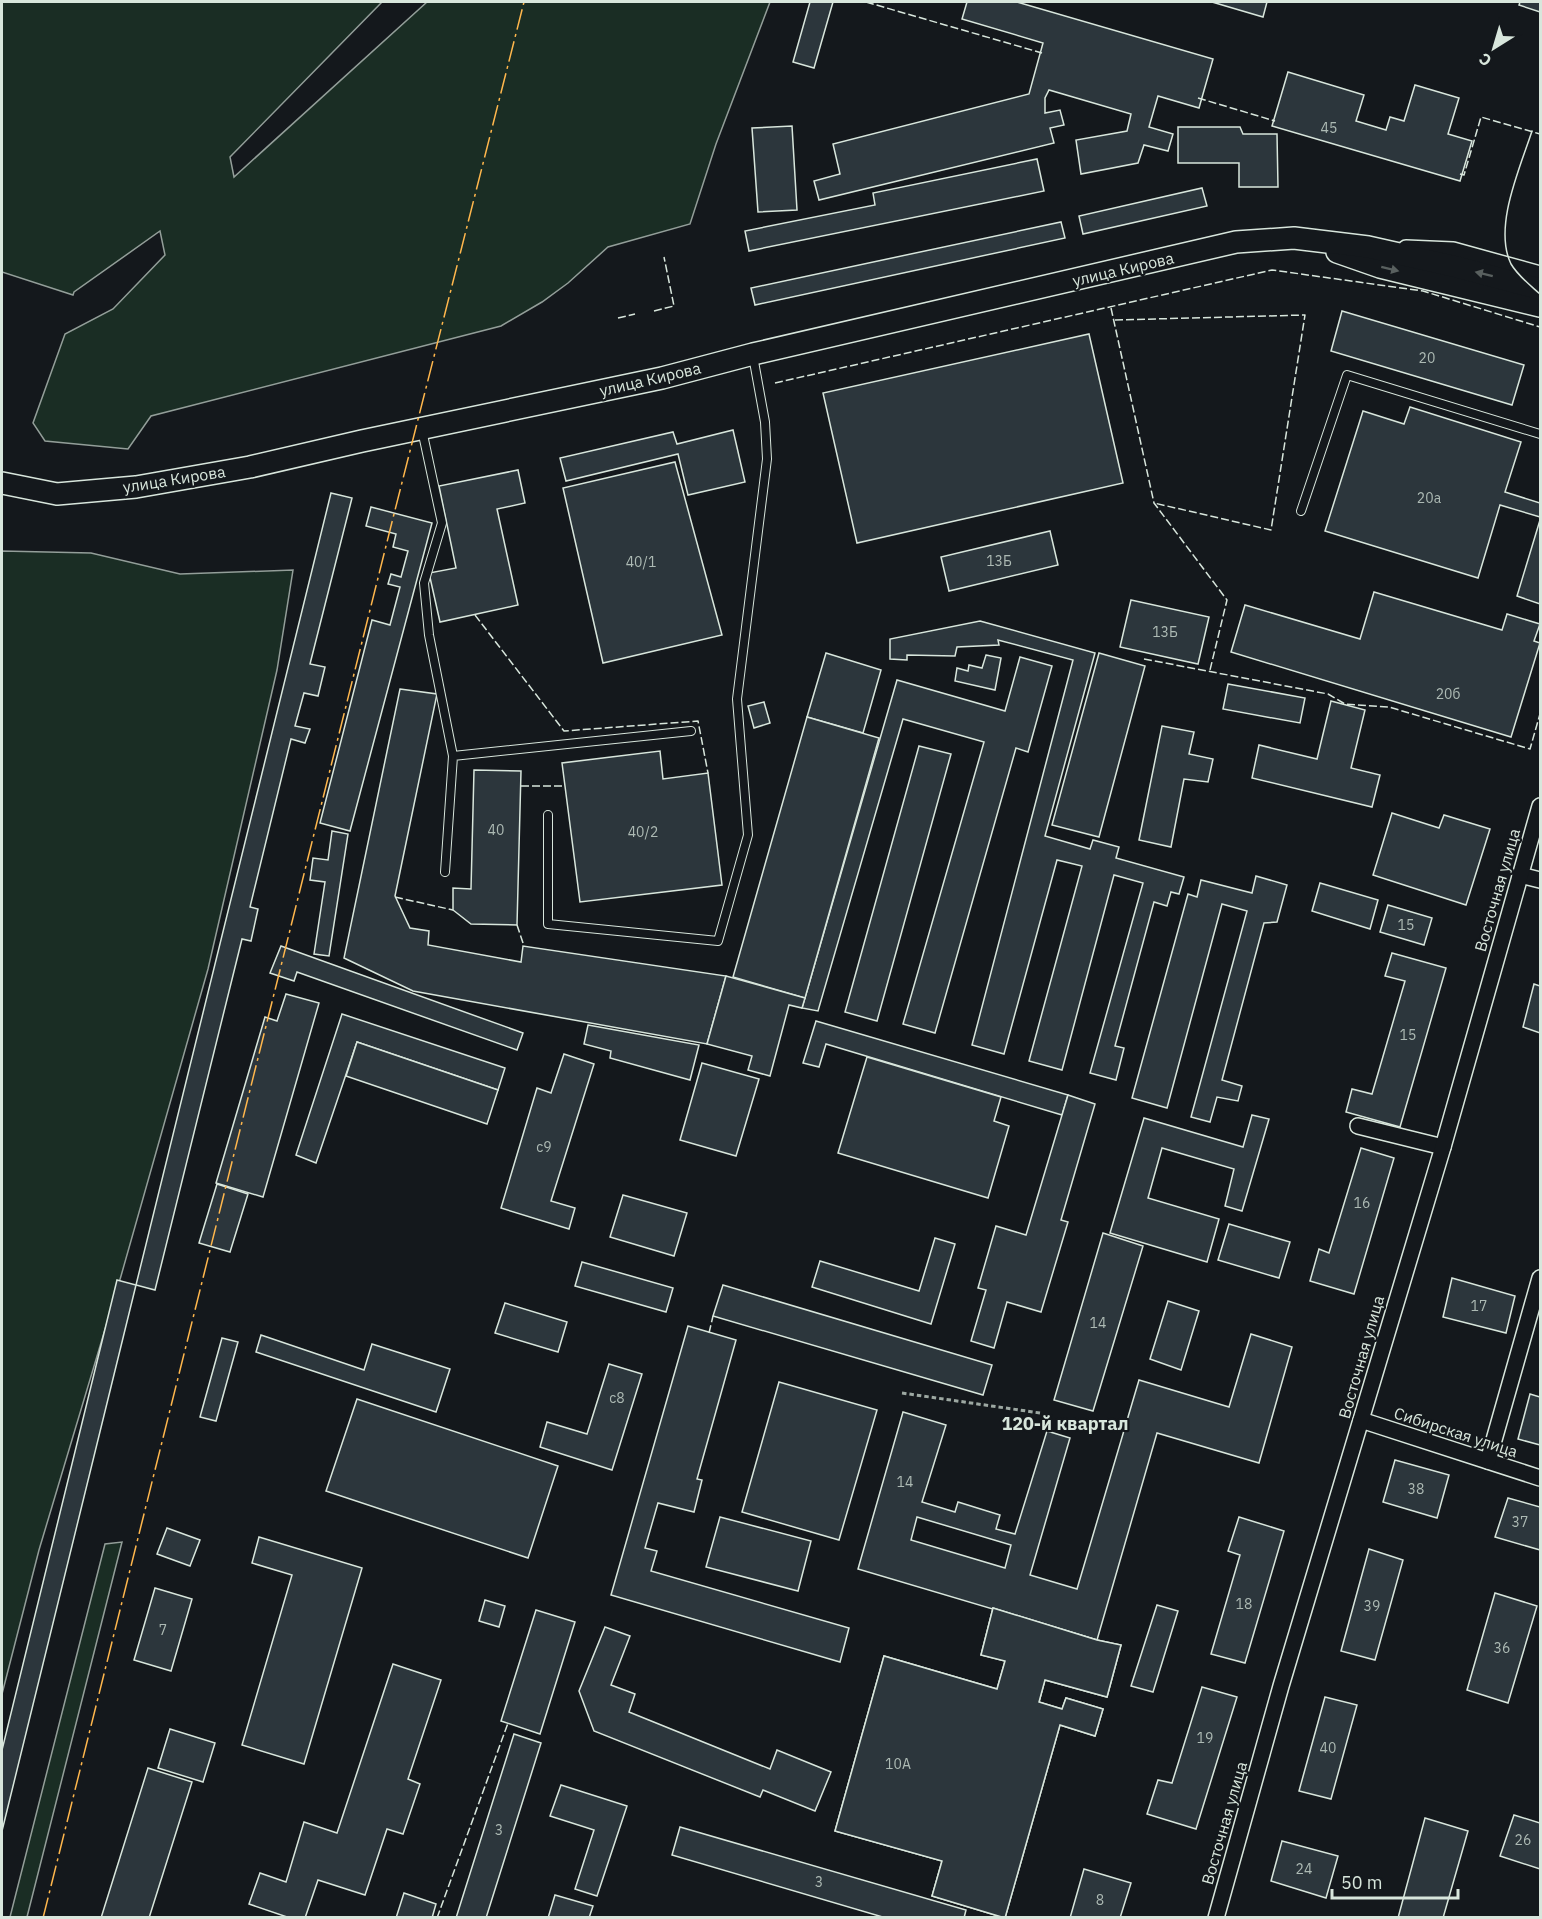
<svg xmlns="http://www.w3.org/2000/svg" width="1542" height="1919" font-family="'IBM Plex Sans',sans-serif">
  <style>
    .green { fill: #1a2d24; stroke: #939e99; stroke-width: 1.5 }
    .building { fill: #2c363c; stroke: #d8e6dc; stroke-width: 1.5; fill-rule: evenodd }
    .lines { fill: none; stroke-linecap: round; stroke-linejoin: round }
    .lane-casing { stroke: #d8e6dc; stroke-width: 10 }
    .street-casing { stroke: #d8e6dc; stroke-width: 18 }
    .secondary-casing { stroke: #d8e6dc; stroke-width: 24 }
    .path { stroke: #9da8a2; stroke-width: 3; stroke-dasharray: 4.5 3; stroke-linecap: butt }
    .lane { stroke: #14181c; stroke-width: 8 }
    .street { stroke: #14181c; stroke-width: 15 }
    .secondary { stroke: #14181c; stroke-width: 21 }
    .tram { stroke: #d8e6dc; stroke-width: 1.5 }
    .fence { stroke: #d8e6dc; stroke-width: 1.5; stroke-dasharray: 8 3; stroke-linecap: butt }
    .power { stroke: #ffb74d; stroke-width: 1.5; stroke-dasharray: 21 4.5 3 4.5; stroke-linecap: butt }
    .oneway { fill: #59605f }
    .labels { text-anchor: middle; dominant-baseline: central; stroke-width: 4.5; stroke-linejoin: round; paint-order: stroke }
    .number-label { font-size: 14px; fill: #adbab4 }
    .street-label { font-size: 16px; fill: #d8e6dc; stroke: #14181c }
    .neighbourhood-label { font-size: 18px; font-weight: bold; fill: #d8e6dc; stroke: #14181c }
  </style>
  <rect width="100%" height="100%" fill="#14181c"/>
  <!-- green -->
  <g class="green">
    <path d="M2,2H382L230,157L234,177L427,2H770L716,144L690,224L608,247L568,283L542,302L501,326L151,416L128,449L45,441L33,423L65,334L113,309L165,255L160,231L74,292L73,295L2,272Z"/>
    <path d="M2,551L91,553L180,574L293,570L277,670L208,969L121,1276L39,1550L2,1694Z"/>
    <path d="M122,1542L27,1917H10L105,1544Z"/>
  </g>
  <!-- building -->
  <g class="building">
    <path d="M810,2H833L814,68L793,62Z"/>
    <path d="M967,2H1017L1213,59L1199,108L1158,96L1149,127L1173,134L1168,151L1144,145L1138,163L1081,174L1076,140L1127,131L1131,114L1049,90L1045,98V113L1060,110L1064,125L1050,128L1054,143L819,200L814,181L840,174L833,144L1029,94L1043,43L962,19Z"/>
    <path d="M1212,2H1267L1263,17Z"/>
    <path d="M1520,2H1540V12L1519,5Z"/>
    <path d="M1288,72L1364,95L1356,121L1386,130L1390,117L1404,121L1415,85L1459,98L1448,134L1472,141L1460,181L1272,126Z"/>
    <path d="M792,126L797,210L758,212L752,128Z"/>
    <path d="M1178,127H1240L1243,134H1277L1278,187H1239V163H1178Z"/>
    <path d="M1037,159L1044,191L749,251L745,231L875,205L873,193Z"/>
    <path d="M1202,188L1207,206L1083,234L1079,216Z"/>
    <path d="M1061,222L1065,238L755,305L751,288Z"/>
    <path d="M1342,311L1524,365L1512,405L1331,351Z"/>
    <path d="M1089,334L1123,483L857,543L823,393Z"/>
    <path d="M1410,407L1521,442L1505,492L1540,503V517L1500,505L1478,578L1325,531L1363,411L1404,424Z"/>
    <path d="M733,430L745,482L688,495L678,454L566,481L560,458L673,432L677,444Z"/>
    <path d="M675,462L722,635L603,663L563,488Z"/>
    <path d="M518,470L525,503L497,509L518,605L440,622L429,573L456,568L439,486Z"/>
    <path d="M331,493L352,498L310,664L325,667L318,696L304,693L295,726L310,729L305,743L291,739L250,907L258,909L251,941L242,939L155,1290L136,1285Z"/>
    <path d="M371,507L432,523L350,831L320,823L372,620L390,625L400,587L388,584L391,574L401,577L408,551L393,547L396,534L366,526Z"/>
    <path d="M1540,520V604L1517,596Z"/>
    <path d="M1050,531L1058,565L949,591L941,557Z"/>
    <path d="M1374,592L1502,630L1507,614L1540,624L1534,641L1540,643L1511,737L1231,652L1245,605L1360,639Z"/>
    <path d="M1131,600L1209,617L1198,664L1120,647Z"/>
    <path d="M980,621L1095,653L1045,836L1090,849L1093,840L1119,847L1116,858L1184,877L1179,894L1171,892L1167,906L1154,902L1115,1046L1124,1048L1116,1080L1090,1073L1143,883L1114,875L1062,1070L1029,1061L1082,866L1057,860L1004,1054L972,1045L1073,660L998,640L999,645L957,647L955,656L907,655V660L890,659V639Z"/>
    <path d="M826,653L881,670L863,733L807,717Z"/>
    <path d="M1099,653L1145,666L1099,837L1052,825Z"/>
    <path d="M986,655L1001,658L995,690L955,681L957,668L968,671L969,665L982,668Z"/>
    <path d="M1020,657L1052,666L1028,752L1016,748L935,1033L903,1024L984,742L903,719L818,1011L802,1008L897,680L1005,711Z"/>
    <path d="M1228,684L1305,698L1300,723L1223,709Z"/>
    <path d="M400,689L437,694L395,896L410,928L429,931L428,945L521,962L523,946L726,976L707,1044L413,991L344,958Z"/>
    <path d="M1331,701L1365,710L1351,768L1380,775L1372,807L1252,778L1259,745L1317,759Z"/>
    <path d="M764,702L770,723L754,728L748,706Z"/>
    <path d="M807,717L879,738L805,998L733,977Z"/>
    <path d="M1162,726L1194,732L1189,754L1213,759L1208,782L1184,779L1171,847L1139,840Z"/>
    <path d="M919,746L951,754L877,1021L845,1012Z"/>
    <path d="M660,751L663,779L708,773L722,885L580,902L562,763Z"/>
    <path d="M474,770L521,771L517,925L471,924L453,910V888L471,889Z"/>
    <path d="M1392,813L1439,828L1444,815L1490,829L1466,905L1373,875Z"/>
    <path d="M332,831L348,834L329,956L314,954L325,882L310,880L313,858L328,860Z"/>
    <path d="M1256,876L1287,885L1277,922L1264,923L1222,1080L1242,1086L1238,1101L1217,1097L1210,1122L1191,1117L1247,911L1222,904L1167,1108L1132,1098L1188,894L1197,897L1201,880L1252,893Z"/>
    <path d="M1320,883L1378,900L1370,929L1312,911Z"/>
    <path d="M1388,905L1432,918L1424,945L1380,932Z"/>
    <path d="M281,946L523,1033L517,1050L297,972L294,981L270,973Z"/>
    <path d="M1392,953L1446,968L1400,1127L1346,1112L1352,1089L1372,1094L1405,981L1385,976Z"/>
    <path d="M726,976L805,998L802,1008L789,1005L770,1076L748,1070L752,1056L707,1044Z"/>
    <path d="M1534,984L1540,986V1033L1523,1027Z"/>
    <path d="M286,994L319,1003L263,1197L216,1183L265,1017L277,1021Z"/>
    <path d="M342,1014L505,1068L498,1090L357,1042L316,1163L296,1155Z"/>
    <path d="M816,1021L1068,1095L1062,1115L826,1044L819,1067L803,1063Z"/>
    <path d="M588,1025L699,1045L690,1080L610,1058L611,1051L584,1044Z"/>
    <path d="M357,1042L498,1090L487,1124L346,1076Z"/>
    <path d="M564,1054L594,1064L551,1201L575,1208L569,1229L501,1208L537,1088L551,1093Z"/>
    <path d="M867,1057L1001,1097L994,1121L1009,1126L988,1198L838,1153Z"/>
    <path d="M702,1063L759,1079L736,1156L680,1140Z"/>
    <path d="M1068,1095L1095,1104L1061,1220L1068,1222L1041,1312L1007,1302L994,1348L971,1341L986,1290L978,1288L996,1226L1026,1235Z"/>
    <path d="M1252,1115L1269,1119L1242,1211L1225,1206L1234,1169L1162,1148L1148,1198L1219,1219L1207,1262L1110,1233L1144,1118L1243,1147Z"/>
    <path d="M1361,1148L1394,1158L1354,1294L1310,1281L1319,1249L1329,1253Z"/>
    <path d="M217,1184L248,1194L230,1252L199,1243Z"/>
    <path d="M623,1195L687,1213L674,1256L610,1237Z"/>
    <path d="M1229,1224L1290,1242L1279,1278L1218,1260Z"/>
    <path d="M1103,1233L1143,1246L1093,1411L1054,1400Z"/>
    <path d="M935,1238L955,1244L931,1324L812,1287L820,1261L919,1291Z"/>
    <path d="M582,1262L673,1288L666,1312L575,1286Z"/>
    <path d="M1452,1278L1515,1296L1506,1333L1443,1317Z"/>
    <path d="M117,1280L136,1285L2,1831V1750Z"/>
    <path d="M723,1285L992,1365L983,1395L713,1316Z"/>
    <path d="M1168,1301L1199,1311L1181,1370L1150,1359Z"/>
    <path d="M505,1303L567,1322L558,1352L495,1333Z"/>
    <path d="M688,1326L736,1340L697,1479L702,1480L694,1512L658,1503L645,1548L657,1551L651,1571L849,1628L840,1662L611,1595Z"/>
    <path d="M1251,1334L1292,1347L1259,1463L1157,1433L1097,1640L858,1569L903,1412L946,1425L922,1502L955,1512L958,1502L1000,1515L996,1529L1015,1534L1047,1431L1070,1438L1030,1575L1077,1589L1139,1380L1229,1407ZM917,1517L1011,1545L1005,1568L911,1540Z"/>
    <path d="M261,1335L364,1370L372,1344L450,1369L436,1412L256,1352Z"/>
    <path d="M222,1338L238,1342L216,1421L200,1417Z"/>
    <path d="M609,1364L642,1374L612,1470L540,1447L547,1422L587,1434Z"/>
    <path d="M779,1382L877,1410L839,1540L742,1512Z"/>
    <path d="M1530,1394L1540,1397V1445L1518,1439Z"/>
    <path d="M357,1399L558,1466L528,1558L326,1491Z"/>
    <path d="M1395,1460L1449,1475L1437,1518L1383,1502Z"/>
    <path d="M1508,1498L1540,1507V1550L1495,1537Z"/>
    <path d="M720,1517L811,1541L798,1591L706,1567Z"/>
    <path d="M1239,1517L1284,1531L1245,1663L1211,1654L1240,1555L1228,1551Z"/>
    <path d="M167,1528L200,1540L190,1566L157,1554Z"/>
    <path d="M259,1537L362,1568L304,1764L242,1745L292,1575L252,1563Z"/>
    <path d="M1369,1549L1403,1560L1375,1660L1341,1651Z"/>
    <path d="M155,1588L192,1599L171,1671L134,1660Z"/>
    <path d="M1495,1593L1537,1606L1508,1703L1467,1690Z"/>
    <path d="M485,1600L505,1606L499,1627L479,1621Z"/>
    <path d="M1157,1605L1178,1611L1153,1692L1131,1686Z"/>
    <path d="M993,1608L1097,1640L1121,1645L1107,1697L1045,1680L1039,1702L1062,1709L1066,1698L1103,1709L1095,1736L1060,1725L1005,1918L932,1896L942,1861L835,1831L884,1656L997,1689L1005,1661L981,1655ZM956,1716L985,1725L958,1819L907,1805L910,1792L931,1798Z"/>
    <path d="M993,1608L1097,1640L1121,1645L1107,1697L1045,1680L1039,1702L1062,1709L1066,1698L1103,1709L1095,1736L1060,1725L1005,1918L932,1896L942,1861L835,1831L884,1656L997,1689L1005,1661L981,1655Z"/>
    <path d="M536,1610L575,1622L540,1734L501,1721Z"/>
    <path d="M605,1627L630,1636L611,1685L635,1694L629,1712L770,1769L777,1750L831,1772L815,1811L763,1790L760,1797L594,1731L579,1691Z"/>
    <path d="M393,1664L441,1680L408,1779L420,1784L403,1834L387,1829L365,1895L318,1880L305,1918H290L249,1904L260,1873L286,1882L304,1822L337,1833Z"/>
    <path d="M1202,1687L1237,1697L1196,1829L1147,1814L1158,1780L1172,1783Z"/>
    <path d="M1325,1697L1357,1705L1331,1799L1299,1791Z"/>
    <path d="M170,1729L215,1743L203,1782L158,1768Z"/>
    <path d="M514,1734L541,1743L486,1918H456Z"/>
    <path d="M148,1768L192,1782L149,1918H101Z"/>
    <path d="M561,1785L627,1806L597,1896L575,1889L594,1830L550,1816Z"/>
    <path d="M1514,1815L1540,1823V1869L1500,1856Z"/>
    <path d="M1425,1818L1468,1831L1443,1918H1398Z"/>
    <path d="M680,1827L966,1910L964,1918H886L672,1855Z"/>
    <path d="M1282,1841L1338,1856L1326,1898L1271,1881Z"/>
    <path d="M1084,1869L1131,1883L1120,1918H1070Z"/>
    <path d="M404,1893L436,1904L432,1918H396Z"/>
    <path d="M555,1895L593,1906L589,1918H548Z"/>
  </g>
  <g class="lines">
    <defs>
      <g id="lane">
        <path d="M422,430L442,523L424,583L429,635L453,756"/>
        <path d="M1301,511L1347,375L1540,434"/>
        <path d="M548,815V924L718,941L748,835L737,699L767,459L765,422L753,356"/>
        <path d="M445,872L453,756L691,731"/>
      </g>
      <g id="street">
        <path d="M1406,248L1453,250L1540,274"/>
        <path d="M1520,875L1540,880"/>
        <path d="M1358,1126L1443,1147"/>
        <path d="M1361,1420L1540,1478"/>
        <path d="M1488,1461L1540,1278"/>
        <path d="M1216,1918L1281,1686L1443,1147L1540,806"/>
      </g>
      <g id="secondary">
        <path d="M1337,252L1380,267L1540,306"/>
        <path d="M2,483L57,494L136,487L250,467L362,441L662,378L753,354L1236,242L1294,238L1368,247L1457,267L1540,289"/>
      </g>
    </defs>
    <!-- lane casing -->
    <use href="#lane" class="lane-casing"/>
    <!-- street casing -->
    <use href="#street" class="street-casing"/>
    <!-- secondary casing -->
    <use href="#secondary" class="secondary-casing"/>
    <!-- path -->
    <path class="path" d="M902,1393L1040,1413"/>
    <!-- lane -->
    <use href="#lane" class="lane"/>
    <!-- street -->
    <use href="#street" class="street"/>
    <!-- secondary -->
    <use href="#secondary" class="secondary"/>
    <!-- tram -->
    <path class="tram" d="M1532,131C1520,168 1493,227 1511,264C1518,276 1530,285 1540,294"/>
    <!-- fence -->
    <g class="fence">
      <path d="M866,2L1042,53"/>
      <path d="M1198,98L1275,121"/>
      <path d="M1460,174L1464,175L1481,117L1540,134"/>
      <path d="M1111,308L1154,503L1227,600L1210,670"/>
      <path d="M654,311L674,306L664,257"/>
      <path d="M618,318L635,314"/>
      <path d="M1115,320L1305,315L1271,530L1154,503"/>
      <path d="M775,383L1272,270L1423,291L1540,327"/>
      <path d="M475,615L564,731L698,721L708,773"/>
      <path d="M1144,659L1328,694L1345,704L1389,707L1530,749L1540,714"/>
      <path d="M521,786H564"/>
      <path d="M395,897L453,910"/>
      <path d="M517,925L524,946"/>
      <path d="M709,1333L713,1316"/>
      <path d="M437,1918L508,1723"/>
    </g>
    <!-- power -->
    <path class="power" d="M43,1918L393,518L524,2"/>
  </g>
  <!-- one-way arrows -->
  <defs><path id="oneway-solid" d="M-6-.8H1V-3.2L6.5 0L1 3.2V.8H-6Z" transform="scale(1.5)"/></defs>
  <g class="oneway">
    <use href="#oneway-solid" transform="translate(1390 269) rotate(14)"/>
    <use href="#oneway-solid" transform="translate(1484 274) rotate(-166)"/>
  </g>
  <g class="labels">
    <!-- number labels -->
    <g class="number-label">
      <text x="1329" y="128">45</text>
      <text x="1427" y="358">20</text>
      <text x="1429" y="498">20а</text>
      <text x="999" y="561">13Б</text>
      <text x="641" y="562">40/1</text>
      <text x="1165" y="632">13Б</text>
      <text x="1448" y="694">20б</text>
      <text x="496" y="830">40</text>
      <text x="643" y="832">40/2</text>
      <text x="1406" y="925">15</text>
      <text x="1408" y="1035">15</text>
      <text x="544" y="1147">с9</text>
      <text x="1362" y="1203">16</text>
      <text x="1479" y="1306">17</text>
      <text x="1098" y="1323">14</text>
      <text x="617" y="1398">с8</text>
      <text x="905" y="1482">14</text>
      <text x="1416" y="1489">38</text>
      <text x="1520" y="1522">37</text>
      <text x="1244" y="1604">18</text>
      <text x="1372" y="1606">39</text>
      <text x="163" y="1630">7</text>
      <text x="1502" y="1648">36</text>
      <text x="1205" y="1738">19</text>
      <text x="1328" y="1748">40</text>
      <text x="898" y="1764">10А</text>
      <text x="499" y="1830">3</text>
      <text x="1523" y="1840">26</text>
      <text x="1304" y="1869">24</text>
      <text x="819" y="1882">3</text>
      <text x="1100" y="1900">8</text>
    </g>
    <!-- street labels -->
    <g class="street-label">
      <text transform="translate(1123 269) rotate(-13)">улица Кирова</text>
      <text transform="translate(650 379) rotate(-13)">улица Кирова</text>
      <text transform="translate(174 479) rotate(-9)">улица Кирова</text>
      <text transform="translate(1497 890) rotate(-74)">Восточная улица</text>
      <text transform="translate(1361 1357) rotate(-74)">Восточная улица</text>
      <text transform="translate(1456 1432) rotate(18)">Сибирская улица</text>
      <text transform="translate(1224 1823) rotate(-74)">Восточная улица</text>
    </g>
    <!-- neighbourhood labels -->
    <g class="neighbourhood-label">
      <text x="1065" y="1423">120-й квартал</text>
    </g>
  </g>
  <!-- border -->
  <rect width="1542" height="1919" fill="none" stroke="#d8e6dc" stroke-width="6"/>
  <!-- north arrow -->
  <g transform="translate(1494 48) rotate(217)" stroke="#14181c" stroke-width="4.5" paint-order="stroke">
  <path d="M0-4.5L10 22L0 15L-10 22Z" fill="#d8e6dc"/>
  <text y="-9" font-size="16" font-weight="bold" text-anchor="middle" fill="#d8e6dc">С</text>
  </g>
  <!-- scale -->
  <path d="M1332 1889v9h126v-9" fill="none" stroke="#d8e6dc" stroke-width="3"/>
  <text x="1341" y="1889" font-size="18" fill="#d8e6dc" stroke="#14181c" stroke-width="4.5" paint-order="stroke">50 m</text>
</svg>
